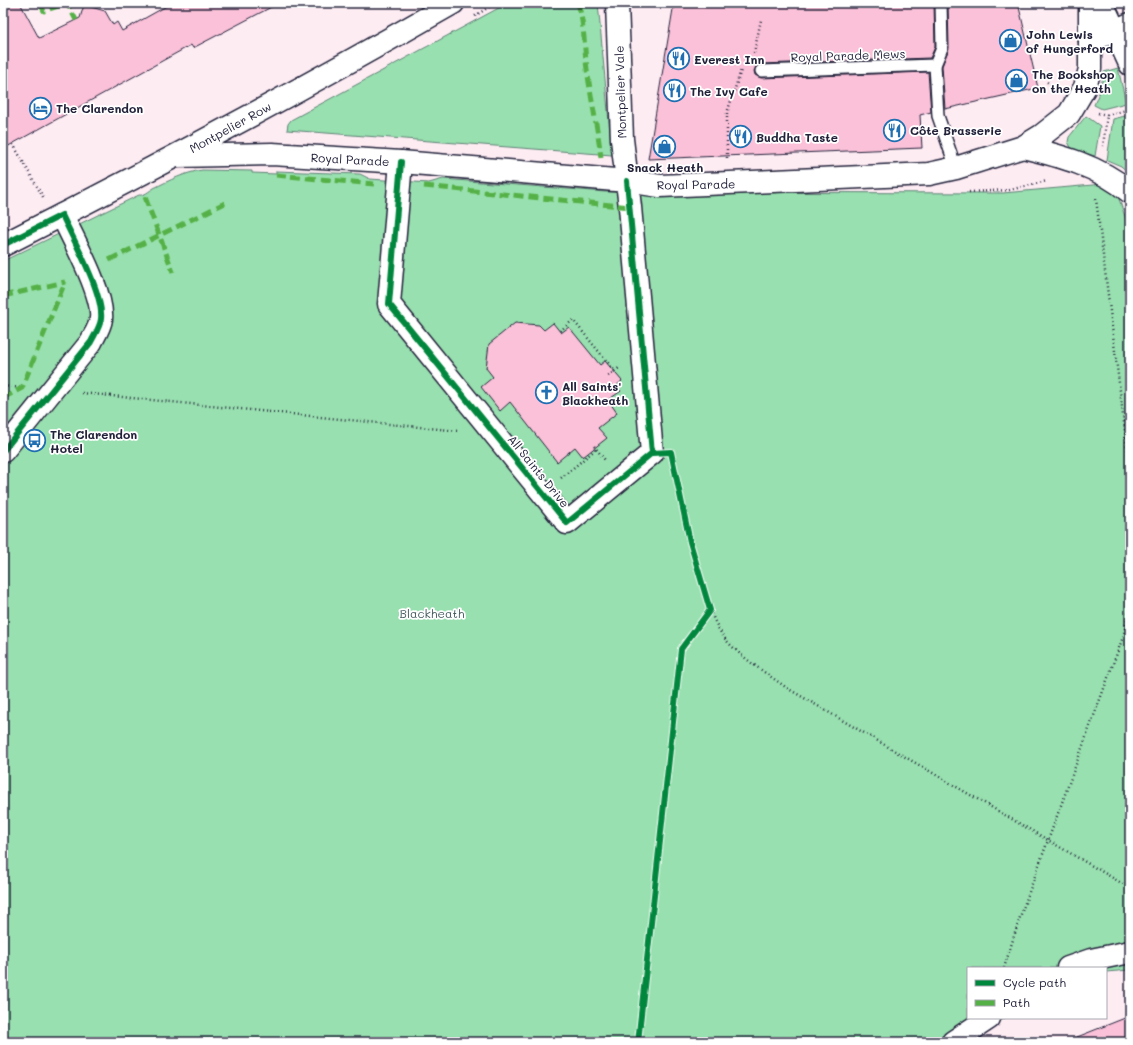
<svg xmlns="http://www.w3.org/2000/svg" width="1133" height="1045" font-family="Mali,sans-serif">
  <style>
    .green { fill: #98e0af; stroke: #5d8175 }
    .building { fill: #fac1d8; stroke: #22223b }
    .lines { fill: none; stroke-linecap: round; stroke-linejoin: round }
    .service-casing { stroke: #22223b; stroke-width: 14 }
    .minor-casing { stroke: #22223b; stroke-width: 25 }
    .tertiary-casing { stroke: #22223b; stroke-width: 25 }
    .secondary-casing { stroke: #22223b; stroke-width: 25 }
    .path { stroke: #22223b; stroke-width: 2.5; stroke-dasharray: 1 3; stroke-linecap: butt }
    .service { stroke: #fff; stroke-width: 11 }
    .minor { stroke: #fff; stroke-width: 22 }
    .tertiary { stroke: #fff; stroke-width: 22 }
    .secondary { stroke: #fff; stroke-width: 22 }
    .quiet { stroke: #55b146; stroke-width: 5; stroke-dasharray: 10 5; stroke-linecap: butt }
    .cycleway-casing { stroke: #fff; stroke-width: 8 }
    .cycleway { stroke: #00873e; stroke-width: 6 }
    .labels { text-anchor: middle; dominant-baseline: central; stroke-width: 3.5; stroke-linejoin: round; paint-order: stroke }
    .poi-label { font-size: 12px; font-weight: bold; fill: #22223b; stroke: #fff; text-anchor: start }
    .street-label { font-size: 12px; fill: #22223b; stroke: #fff }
    .park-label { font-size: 12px; fill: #455b5e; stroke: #fff }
  </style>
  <rect width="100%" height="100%" fill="#feecf3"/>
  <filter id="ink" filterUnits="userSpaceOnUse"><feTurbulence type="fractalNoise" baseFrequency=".025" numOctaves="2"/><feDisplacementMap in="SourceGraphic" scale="8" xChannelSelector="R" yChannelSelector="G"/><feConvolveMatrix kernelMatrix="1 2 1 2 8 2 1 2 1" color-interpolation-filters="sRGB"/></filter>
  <g filter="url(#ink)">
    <!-- green -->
    <g class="green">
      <path d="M508,3H598L612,155L287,130L288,124L291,120Z"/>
      <path d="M1118,68L1126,103L1102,109L1094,105L1100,90L1104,72Z"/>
      <path d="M1129,115L1130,120V174L1121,166L1107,160L1113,119Z"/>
      <path d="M1086,116L1100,126L1095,156L1072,149L1068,142L1069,137Z"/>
      <path d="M202,170L252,171V173L276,174V171L360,174L370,179L429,183L443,179L605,192L1003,193L1104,184L1118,196L1130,231V970L1106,972V968H968V1018H1005L969,1042H3V261L139,195C144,196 149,191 154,188C170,180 184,173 202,170Z"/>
    </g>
    <!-- building -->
    <g class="building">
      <path d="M3,3H20L39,38L80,18L84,5L105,11L113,25L117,22L122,31L172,3H279L193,48L191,45L3,149Z"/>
      <path d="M674,3H934L935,47L930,58L761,64L757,65L754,71L755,75L761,78L928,72L931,112L920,115L922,148L648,159Z"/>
      <path d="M948,3H1018L1038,88L945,109L942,66L949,48Z"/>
      <path d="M515,323L539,325L544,330L553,323L561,333L569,327L600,365L605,361L622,381L616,386L621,391L608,400L617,413L598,428L607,438L583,457L575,447L557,462L510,402L500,411L481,387L493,377L486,368L489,344Z"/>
      <path d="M1130,1016V1042H1067V1041Z"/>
    </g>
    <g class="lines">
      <defs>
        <g id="service">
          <path d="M941,3L942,48L935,65L938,116L956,168"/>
          <path d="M761,71L935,65"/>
        </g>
        <g id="minor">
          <path d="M1090,41L1130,24"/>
          <path d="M401,162L389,304L567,523L652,453L630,207L622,139L617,3"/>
          <path d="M1068,968L1091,960L1130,952"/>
          <path d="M953,1042L989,1018"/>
        </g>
        <g id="tertiary">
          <path d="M1102,3L1130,64"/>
          <path d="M1023,147C1061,156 1099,166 1130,192"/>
          <path d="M3,451L91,342C95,334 100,327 101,319C104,294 73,239 62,215"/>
        </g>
        <g id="secondary">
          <path d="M177,156L272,154L401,162L627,181L660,186L929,174L956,168L1023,147L1041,136L1069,114L1085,87L1090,69V3"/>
          <path d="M3,245C155,168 305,88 453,3"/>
        </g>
      </defs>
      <!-- service casing -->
      <use href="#service" class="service-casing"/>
      <!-- minor casing -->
      <use href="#minor" class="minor-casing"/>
      <!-- tertiary casing -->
      <use href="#tertiary" class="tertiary-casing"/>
      <!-- secondary casing -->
      <use href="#secondary" class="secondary-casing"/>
      <!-- path -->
      <g class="path">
        <path d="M475,16L495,3"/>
        <path d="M754,53L761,20"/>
        <path d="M1047,82L1056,88"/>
        <path d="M1098,113L1107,115L1103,146"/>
        <path d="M1107,115L1130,109"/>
        <path d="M13,144L43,197"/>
        <path d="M727,158V113L741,70"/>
        <path d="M969,192L1009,190L1047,181"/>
        <path d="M1096,199L1130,471"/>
        <path d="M560,331L573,320L614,370"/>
        <path d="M608,376L619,368"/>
        <path d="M3,386L22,388"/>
        <path d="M82,393L459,431"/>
        <path d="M594,446L605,460"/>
        <path d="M561,478L596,449"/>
        <path d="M710,610C714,620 719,631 726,640C743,659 766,673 787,688L1130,888"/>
        <path d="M1004,968L1022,911L1123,637L1130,606"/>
      </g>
      <!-- service -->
      <use href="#service" class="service"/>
      <!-- minor -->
      <use href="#minor" class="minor"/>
      <!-- tertiary -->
      <use href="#tertiary" class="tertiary"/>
      <!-- secondary -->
      <use href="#secondary" class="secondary"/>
      <!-- quiet -->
      <g class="quiet">
        <path d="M40,3L44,11L67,3L76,20"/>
        <path d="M578,3C585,26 584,52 588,76C592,104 598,130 601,158"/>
        <path d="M276,175L374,184"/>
        <path d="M424,186L630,207"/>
        <path d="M145,197L173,272"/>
        <path d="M109,260L225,203"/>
        <path d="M3,296L65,282"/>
        <path d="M3,398L22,388L65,282"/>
      </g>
      <defs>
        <g id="cycleway">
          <path d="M401,162L389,304L567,523L652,453L627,181"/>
          <path d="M3,245L62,215C73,239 104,294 101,319C100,327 95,334 91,342L3,451"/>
          <path d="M638,1042L681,649L710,610L690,542L671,452L652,453"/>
        </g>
      </defs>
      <!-- cycleway casing -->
      <use href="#cycleway" class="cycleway-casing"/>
      <!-- cycleway -->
      <use href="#cycleway" class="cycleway"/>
    </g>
  </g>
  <!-- icons -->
  <defs>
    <symbol id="shop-ring" viewBox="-11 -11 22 22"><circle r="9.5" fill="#fff" stroke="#1f6fb2" stroke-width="1.5"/><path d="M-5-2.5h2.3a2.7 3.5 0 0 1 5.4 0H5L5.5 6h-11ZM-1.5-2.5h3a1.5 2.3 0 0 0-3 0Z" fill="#1f6fb2"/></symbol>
    <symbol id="restaurant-ring" viewBox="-11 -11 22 22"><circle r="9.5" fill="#fff" stroke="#1f6fb2" stroke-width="1.5"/><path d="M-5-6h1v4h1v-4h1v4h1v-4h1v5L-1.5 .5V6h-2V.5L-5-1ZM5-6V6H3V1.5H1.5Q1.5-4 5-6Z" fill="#1f6fb2"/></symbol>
    <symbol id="hotel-ring" viewBox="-11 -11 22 22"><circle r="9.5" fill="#fff" stroke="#1f6fb2" stroke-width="1.5"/><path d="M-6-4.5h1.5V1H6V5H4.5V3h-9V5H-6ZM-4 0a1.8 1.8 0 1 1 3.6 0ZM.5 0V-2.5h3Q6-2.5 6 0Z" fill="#1f6fb2"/></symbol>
    <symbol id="church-ring" viewBox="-11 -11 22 22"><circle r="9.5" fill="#fff" stroke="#1f6fb2" stroke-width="1.5"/><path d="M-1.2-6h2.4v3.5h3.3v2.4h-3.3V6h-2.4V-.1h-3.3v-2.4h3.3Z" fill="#1f6fb2"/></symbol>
    <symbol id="bus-ring" viewBox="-11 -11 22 22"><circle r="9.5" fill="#fff" stroke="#1f6fb2" stroke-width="1.5"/><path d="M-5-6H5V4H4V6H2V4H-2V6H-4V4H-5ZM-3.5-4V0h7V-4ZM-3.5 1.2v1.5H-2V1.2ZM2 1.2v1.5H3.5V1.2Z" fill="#1f6fb2"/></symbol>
  </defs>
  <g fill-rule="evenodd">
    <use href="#shop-ring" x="998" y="28" width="25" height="25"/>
    <use href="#restaurant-ring" x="666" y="46" width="25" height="25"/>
    <use href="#shop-ring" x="1004" y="68" width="25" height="25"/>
    <use href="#restaurant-ring" x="662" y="78" width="25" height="25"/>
    <use href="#hotel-ring" x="28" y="96" width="25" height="25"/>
    <use href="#restaurant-ring" x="882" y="118" width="25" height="25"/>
    <use href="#restaurant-ring" x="728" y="124" width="25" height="25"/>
    <use href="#shop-ring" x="652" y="134" width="25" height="25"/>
    <use href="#church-ring" x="534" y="380" width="25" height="25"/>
    <use href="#bus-ring" x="22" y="428" width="25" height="25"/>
  </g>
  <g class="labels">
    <!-- poi labels -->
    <g class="poi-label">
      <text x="1026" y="34">John Lewis<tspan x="1026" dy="14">of Hungerford</tspan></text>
      <text x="694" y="59">Everest Inn</text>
      <text x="1032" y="74">The Bookshop<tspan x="1032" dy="14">on the Heath</tspan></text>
      <text x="690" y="91">The Ivy Cafe</text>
      <text x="56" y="108">The Clarendon</text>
      <text x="910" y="130">Côte Brasserie</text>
      <text x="756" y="137">Buddha Taste</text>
      <text x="665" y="167" text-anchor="middle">Snack Heath</text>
      <text x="562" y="386">All Saints'<tspan x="562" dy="14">Blackheath</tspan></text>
      <text x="50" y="434">The Clarendon<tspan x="50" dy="14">Hotel</tspan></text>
    </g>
    <!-- street labels -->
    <g class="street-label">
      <text transform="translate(848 55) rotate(-2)">Royal Parade Mews</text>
      <text transform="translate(620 92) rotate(-92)">Montpelier Vale</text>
      <text transform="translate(230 127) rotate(-29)">Montpelier Row</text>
      <text transform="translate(350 159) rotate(3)">Royal Parade</text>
      <text transform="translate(696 184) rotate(-1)">Royal Parade</text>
      <text transform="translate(539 471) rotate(51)">All Saints Drive</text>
    </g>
    <!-- park labels -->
    <g class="park-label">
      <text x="432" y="613">Blackheath</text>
    </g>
  </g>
  <!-- margin -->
  <rect width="1133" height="1045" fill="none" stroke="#fff" stroke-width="16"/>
  <rect x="8" y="8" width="1117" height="1029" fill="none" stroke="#22223b" stroke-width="1.5" filter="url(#ink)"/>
  <!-- legend -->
  <rect x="967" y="967" width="140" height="52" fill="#ffffff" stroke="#a7a7b1"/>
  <rect x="975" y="980" width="20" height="6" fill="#00873e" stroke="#a7a7b1"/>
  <text x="1003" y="987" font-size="12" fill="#22223b">Cycle path</text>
  <rect x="975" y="1000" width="20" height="6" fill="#55b146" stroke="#a7a7b1"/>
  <text x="1003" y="1007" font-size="12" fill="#22223b">Path</text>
</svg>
